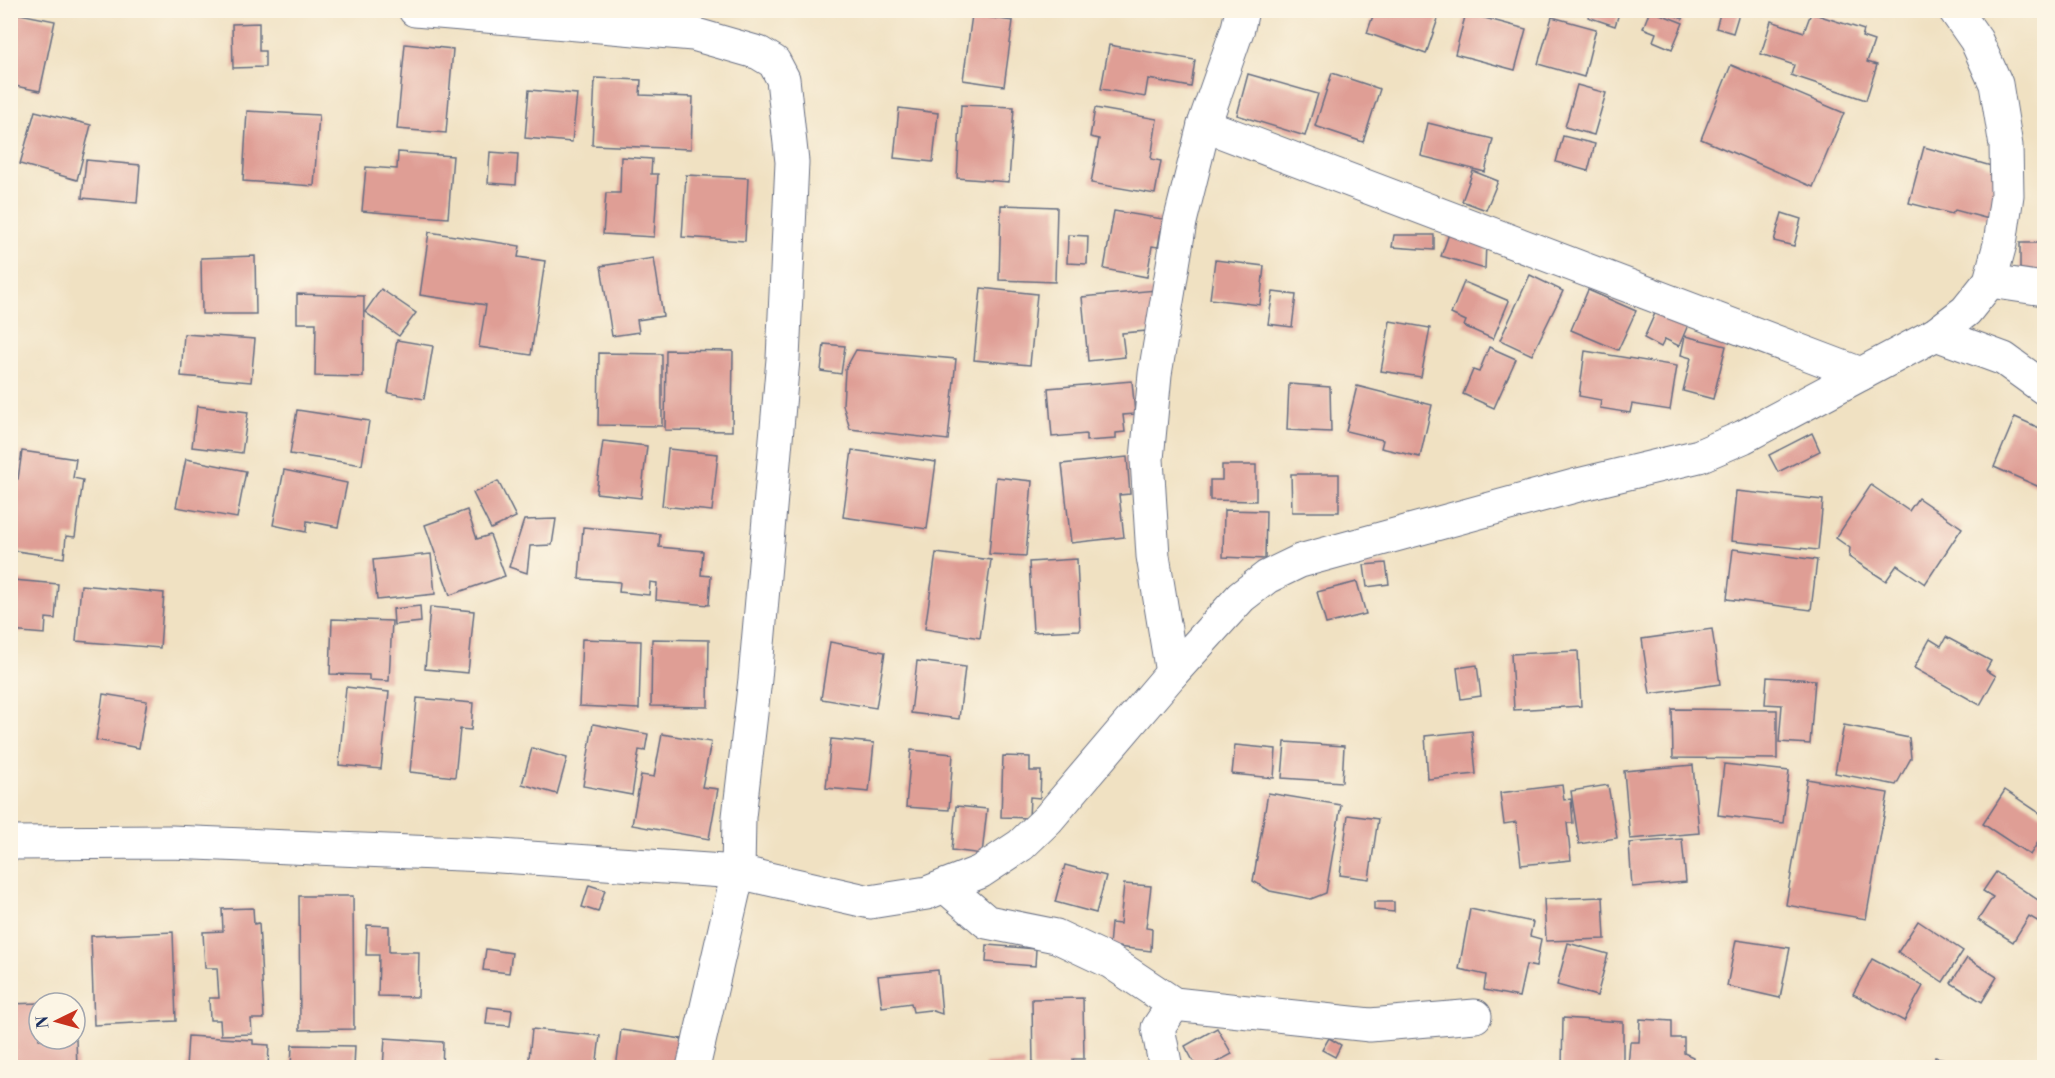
<svg xmlns="http://www.w3.org/2000/svg" width="2055" height="1078" font-family="'Libre Bodoni',serif">
  <style>
    .building { fill: #df9e95 }
    .lines { fill: none; stroke-linecap: round; stroke-linejoin: round }
    .street-casing { stroke: #666d81; stroke-width: 35 }
    .street { stroke: #fff; stroke-width: 33 }
  </style>
  <rect width="100%" height="100%" fill="#fcf5e5"/>
  <filter id="ink" filterUnits="userSpaceOnUse"><feTurbulence type="fractalNoise" baseFrequency=".0167" numOctaves="2"/><feDisplacementMap in="SourceGraphic" scale="12" xChannelSelector="R" yChannelSelector="G"/><feConvolveMatrix kernelMatrix="1 2 1 2 8 2 1 2 1" color-interpolation-filters="sRGB"/></filter>
  <filter id="wash" filterUnits="userSpaceOnUse"><feTurbulence type="fractalNoise" baseFrequency=".008" numOctaves="4" result="noise"/><feDisplacementMap in="SourceGraphic" scale="24" xChannelSelector="R" yChannelSelector="G"/><feGaussianBlur stdDeviation="1.35" result="paint"/><feColorMatrix in="noise" values="0 0 0 0 0 0 0 0 0 0 0 0 0 0 0 0 0 1.4 0 .05"/><feComposite in="paint" operator="in"/></filter>
  <g filter="url(#wash)">
    <rect width="100%" height="100%" fill="#f0e1c2"/>
    <g id="blocks">
      <!-- building -->
      <g class="building">
        <path d="M1375,10H1441L1426,54L1367,33Z"/>
        <path d="M1590,10H1620L1615,26L1588,17Z"/>
        <path d="M1650,10L1683,23L1672,49L1653,41L1656,33L1643,28Z"/>
        <path d="M1662,10H1687L1683,19Z"/>
        <path d="M1721,10H1740L1733,33L1716,28Z"/>
        <path d="M10,12L55,21L40,91L10,85Z"/>
        <path d="M1466,13L1526,29L1515,70L1455,54Z"/>
        <path d="M1811,13L1864,30L1862,37L1874,41L1867,62L1877,65L1866,100L1791,75L1794,65L1761,54L1771,21L1804,32Z"/>
        <path d="M972,15L1013,21L1004,86L963,80Z"/>
        <path d="M1552,17L1596,29L1584,77L1538,64Z"/>
        <path d="M259,23V51H265V67L233,68L232,24Z"/>
        <path d="M405,44L453,49L446,133L397,129Z"/>
        <path d="M1109,45L1195,60L1191,87L1148,79L1145,97L1101,89Z"/>
        <path d="M1731,65L1844,113L1813,187L1701,139Z"/>
        <path d="M1332,73L1380,89L1363,142L1315,126Z"/>
        <path d="M1248,74L1318,94L1305,136L1237,115Z"/>
        <path d="M595,78L641,80L640,95L693,97L691,149L592,145Z"/>
        <path d="M1577,85L1606,93L1594,135L1565,127Z"/>
        <path d="M529,90L577,94L572,142L525,138Z"/>
        <path d="M961,105L1014,107L1009,182L957,178Z"/>
        <path d="M899,108L938,113L933,162L894,158Z"/>
        <path d="M1095,108L1157,119L1151,159L1161,161L1155,194L1091,183L1099,139L1090,137Z"/>
        <path d="M35,111L91,125L77,180L20,164Z"/>
        <path d="M247,111L319,115L314,186L243,181Z"/>
        <path d="M1428,123L1493,139L1485,172L1421,156Z"/>
        <path d="M1563,136L1595,144L1588,171L1556,162Z"/>
        <path d="M1924,147L2002,169L1989,219L1955,210L1952,214L1909,203Z"/>
        <path d="M398,152L453,156L448,218L362,211L366,167L397,169Z"/>
        <path d="M490,152L518,154L516,185L488,183Z"/>
        <path d="M621,157L652,159L651,174H658L654,237L603,234L606,193H620Z"/>
        <path d="M86,160L140,165L137,203L82,198Z"/>
        <path d="M1473,171L1498,181L1486,210L1462,201Z"/>
        <path d="M686,175L748,178L745,241L682,237Z"/>
        <path d="M1001,205L1057,207L1055,282L999,280Z"/>
        <path d="M1114,211L1163,219L1158,247L1152,246L1147,277L1104,269Z"/>
        <path d="M1782,213L1801,219L1794,246L1774,241Z"/>
        <path d="M1450,231L1486,243L1485,269L1441,256Z"/>
        <path d="M429,232L520,246L518,257L545,261L531,355L479,347L486,305L420,295Z"/>
        <path d="M1068,235L1088,236L1087,264L1067,263Z"/>
        <path d="M1394,235H1434V250L1392,247Z"/>
        <path d="M2020,243H2044V272L2020,273Z"/>
        <path d="M255,256L256,314H202L201,258Z"/>
        <path d="M654,258L663,316L637,320L639,332L612,336L601,266Z"/>
        <path d="M1215,260L1264,266L1260,305L1210,299Z"/>
        <path d="M1530,275L1563,291L1532,355L1500,340Z"/>
        <path d="M1464,282L1509,301L1493,339L1464,326L1466,321L1451,314Z"/>
        <path d="M981,288L1037,294L1030,365L974,360Z"/>
        <path d="M381,289L416,313L399,336L365,312Z"/>
        <path d="M1156,290L1160,330L1122,333L1125,357L1088,361L1082,297Z"/>
        <path d="M1588,290L1636,311L1618,350L1571,330Z"/>
        <path d="M1273,292L1296,295L1292,327L1268,324Z"/>
        <path d="M297,294L364,296L363,377L315,376L316,323H297Z"/>
        <path d="M1656,311L1688,325L1679,346L1665,339L1661,347L1644,338Z"/>
        <path d="M1390,321L1430,328L1421,377L1381,371Z"/>
        <path d="M184,334L255,339L251,382L181,376Z"/>
        <path d="M1685,336L1726,346L1713,399L1683,391L1691,358L1681,355Z"/>
        <path d="M397,340L433,346L424,399L388,393Z"/>
        <path d="M824,344L845,346L841,374L821,371Z"/>
        <path d="M1489,347L1516,359L1494,408L1463,394L1473,370L1479,372Z"/>
        <path d="M666,350L733,351L732,431L665,430Z"/>
        <path d="M856,350L956,359L948,440L850,429L843,405L845,370Z"/>
        <path d="M1585,351L1677,366L1670,410L1632,404L1630,413L1600,408L1601,400L1579,396Z"/>
        <path d="M599,353L662,354V426L598,425Z"/>
        <path d="M1132,381L1135,414L1123,415L1125,432L1116,433V439L1086,441V434L1052,437L1048,388Z"/>
        <path d="M1289,384L1330,387L1331,432L1287,430Z"/>
        <path d="M1357,386L1432,405L1420,457L1381,448L1383,440L1346,431Z"/>
        <path d="M197,406L248,412L242,453L192,447Z"/>
        <path d="M297,410L369,421L362,465L290,454Z"/>
        <path d="M2015,417L2044,430V489L1994,467Z"/>
        <path d="M1812,433L1820,451L1778,472L1769,455Z"/>
        <path d="M603,441L647,446L641,498L596,493Z"/>
        <path d="M668,449L718,454L712,511L662,506Z"/>
        <path d="M852,450L936,462L927,529L843,517Z"/>
        <path d="M22,451L76,459L73,478L83,480L75,537L66,536L64,558L10,550L14,518L10,517V478L18,479Z"/>
        <path d="M1127,457L1130,494L1119,495L1124,537L1071,543L1062,464Z"/>
        <path d="M186,459L246,471L237,518L176,507Z"/>
        <path d="M1222,465H1256V501L1210,500V480H1222Z"/>
        <path d="M284,470L347,483L338,527L307,521L306,532L273,525Z"/>
        <path d="M1291,474H1339V512H1292Z"/>
        <path d="M996,477L1032,481L1026,556L989,554Z"/>
        <path d="M498,481L516,517L491,529L473,493Z"/>
        <path d="M1871,485L1909,511L1918,498L1962,528L1925,584L1897,565L1886,581L1849,557L1850,548L1836,538Z"/>
        <path d="M1736,491L1823,500L1818,550L1731,541Z"/>
        <path d="M467,510L477,539L490,535L505,576L450,595L425,525Z"/>
        <path d="M1224,510L1266,511L1265,559L1223,557Z"/>
        <path d="M556,519L552,545L530,546L527,573L509,567L524,520Z"/>
        <path d="M583,527L660,534L659,547L703,551L701,575L711,576L709,605L656,600L657,583L650,582L649,595L619,592L620,582L579,579Z"/>
        <path d="M1733,549L1817,560L1811,610L1727,599Z"/>
        <path d="M936,553L991,560L980,638L925,629Z"/>
        <path d="M431,554L435,594L377,600L373,560Z"/>
        <path d="M1077,559L1080,630L1033,632L1029,562Z"/>
        <path d="M1386,563L1389,584L1367,587L1364,565Z"/>
        <path d="M13,580L58,584L55,619L46,618L45,634L10,631Z"/>
        <path d="M1357,582L1366,614L1326,624L1317,592Z"/>
        <path d="M81,585L164,593L160,648L76,641Z"/>
        <path d="M420,606L421,622L394,625L393,609Z"/>
        <path d="M430,607L474,611L468,673L425,669Z"/>
        <path d="M332,619L392,621L389,681L369,680V675L330,674Z"/>
        <path d="M1712,629L1720,684L1650,694L1642,639Z"/>
        <path d="M1946,637L1991,661L1986,670L1996,676L1980,705L1914,668L1930,639L1941,646Z"/>
        <path d="M582,639L641,641L639,709L579,706Z"/>
        <path d="M652,639L709,640L708,707L651,706Z"/>
        <path d="M830,642L885,652L876,708L821,699Z"/>
        <path d="M1578,651L1581,706L1514,710L1511,654Z"/>
        <path d="M917,661L965,667L959,719L911,713Z"/>
        <path d="M1477,665L1481,696L1461,699L1457,668Z"/>
        <path d="M1767,677L1815,680L1810,744L1779,742L1782,705L1765,704Z"/>
        <path d="M346,687L389,692L381,769L339,765Z"/>
        <path d="M103,694L147,701L139,748L96,740Z"/>
        <path d="M417,698L473,703L471,730L460,729L455,777L410,772Z"/>
        <path d="M1672,709L1777,710V759L1673,758Z"/>
        <path d="M593,724L648,734L645,751L639,750L632,795L583,786Z"/>
        <path d="M1844,725L1909,738L1911,758L1896,785L1835,773Z"/>
        <path d="M1472,731L1476,774L1428,779L1425,736Z"/>
        <path d="M662,734L711,742L702,787L718,789L709,839L632,825L641,775L654,777Z"/>
        <path d="M831,739L874,743L869,792L826,788Z"/>
        <path d="M1285,742L1344,746L1342,782L1282,778Z"/>
        <path d="M1235,745L1276,749L1274,778L1232,774Z"/>
        <path d="M532,748L567,758L557,794L522,784Z"/>
        <path d="M911,750L953,754L949,810L906,807Z"/>
        <path d="M1003,756L1030,757V771H1041L1040,798L1030,797L1029,818L1001,817Z"/>
        <path d="M1724,764L1789,771L1783,823L1718,815Z"/>
        <path d="M1693,765L1699,833L1630,839L1624,771Z"/>
        <path d="M1807,779L1888,793L1866,919L1786,905Z"/>
        <path d="M1562,785L1564,800L1571,799L1573,823H1567L1571,860L1521,865L1516,822L1504,824L1500,793Z"/>
        <path d="M1608,785L1617,838L1579,844L1571,791Z"/>
        <path d="M2005,790L2044,816V833L2030,855L1983,824Z"/>
        <path d="M1268,793L1341,805L1326,893L1311,899L1270,891L1253,881Z"/>
        <path d="M956,806L987,809L982,854L952,850Z"/>
        <path d="M1348,815L1378,819L1369,879L1340,875Z"/>
        <path d="M1682,839L1686,882L1632,887L1629,843Z"/>
        <path d="M1065,865L1106,876L1096,913L1055,902Z"/>
        <path d="M1996,872L2044,904V914L2039,922L2029,916L2013,942L1978,920L1993,897L1983,891Z"/>
        <path d="M1124,884L1151,886L1146,928L1152,929L1151,951L1109,946L1111,923L1120,924Z"/>
        <path d="M589,885L605,890L598,912L582,907Z"/>
        <path d="M299,896H353L354,1029L300,1030Z"/>
        <path d="M1603,897L1605,939L1546,941L1544,899Z"/>
        <path d="M1374,902H1394V912L1374,910Z"/>
        <path d="M253,908L254,924L259,923L264,1019H251L252,1034L221,1035L220,1020H210L209,998H219L217,968H205L203,932L223,931L222,909Z"/>
        <path d="M1470,909L1533,922L1530,936L1541,939L1536,967L1526,965L1519,997L1484,990L1486,975L1459,969Z"/>
        <path d="M1918,921L1963,951L1943,982L1898,952Z"/>
        <path d="M367,925L389,926V952H419L418,997L378,996L379,955H366Z"/>
        <path d="M173,932L176,1021L94,1025L91,936Z"/>
        <path d="M1736,940L1790,948L1780,998L1727,986Z"/>
        <path d="M1568,943L1608,954L1597,996L1557,985Z"/>
        <path d="M987,945L1036,949L1035,966L986,962Z"/>
        <path d="M486,949L512,953L509,973L483,970Z"/>
        <path d="M1967,958L1997,977L1982,1002L1951,983Z"/>
        <path d="M1872,959L1923,986L1904,1021L1853,994Z"/>
        <path d="M938,970L942,1014L930,1010L913,1012L911,1003L882,1007L878,976Z"/>
        <path d="M1083,998L1084,1059H1073V1068H1033L1032,999Z"/>
        <path d="M39,1003V1039H76L77,1068H10V1004Z"/>
        <path d="M488,1007L512,1010L510,1026L486,1024Z"/>
        <path d="M1563,1018L1623,1022V1068H1562Z"/>
        <path d="M1640,1019L1672,1021V1038H1684V1053L1693,1057L1692,1068H1628L1630,1042H1639Z"/>
        <path d="M1217,1028L1232,1054L1213,1064L1215,1068H1197L1185,1046Z"/>
        <path d="M532,1029L600,1036L596,1068H528Z"/>
        <path d="M621,1030L682,1039L678,1068H616Z"/>
        <path d="M188,1036L253,1040V1044L269,1045L268,1068H186Z"/>
        <path d="M385,1038L443,1042L442,1068H383Z"/>
        <path d="M1329,1038L1341,1045L1335,1057L1322,1050Z"/>
        <path d="M292,1045L355,1046L354,1068H291Z"/>
        <path d="M1935,1057L1946,1059L1945,1068H1934Z"/>
        <path d="M1024,1062V1068H985V1064Z"/>
      </g>
    </g>
  </g>
  <g filter="url(#ink)">
    <use href="#blocks" fill-opacity="0" stroke="#666d81" stroke-width="1.5"/>
    <g class="lines">
      <defs>
        <g id="street">
          <path d="M415,10L693,34L759,53L774,62L783,79L792,162L783,359L755,679L739,817L738,872L693,1068"/>
          <path d="M1204,125L1861,374"/>
          <path d="M1990,281L2044,289"/>
          <path d="M1936,334L2004,359L2044,388"/>
          <path d="M1172,673L1153,556L1147,459L1155,374L1180,222L1204,125L1238,28L1242,10"/>
          <path d="M10,843L171,842L485,855L738,872L870,902L927,893L980,872L1021,845L1048,819L1172,673L1241,597L1267,577L1300,561L1578,485L1699,456L1743,437L1936,334L1966,311L1990,281L2000,244L2007,195L2006,146L1996,84L1976,40L1955,10"/>
          <path d="M945,886L987,922L1056,936L1111,962L1174,1004L1370,1025L1475,1016"/>
          <path d="M1166,1068L1158,1028L1174,1004"/>
        </g>
      </defs>
      <!-- street casing -->
      <use href="#street" class="street-casing"/>
      <!-- street -->
      <use href="#street" class="street"/>
    </g>
  </g>
  <!-- margin -->
  <rect width="2055" height="1078" fill="none" stroke="#fcf5e5" stroke-width="36"/>
  <!-- north arrow -->
  <g transform="translate(57 1021) rotate(265)"><circle r="28" fill="#fcf5e5" stroke="#a2a6af" stroke-width="1.5"/>
  <path d="M0-4.5L10 22L0 15L-10 22Z" fill="#c8321e"/>
  <text y="-9" font-size="16" font-weight="bold" text-anchor="middle" fill="#1b2f5e">N</text>
  </g>
</svg>
